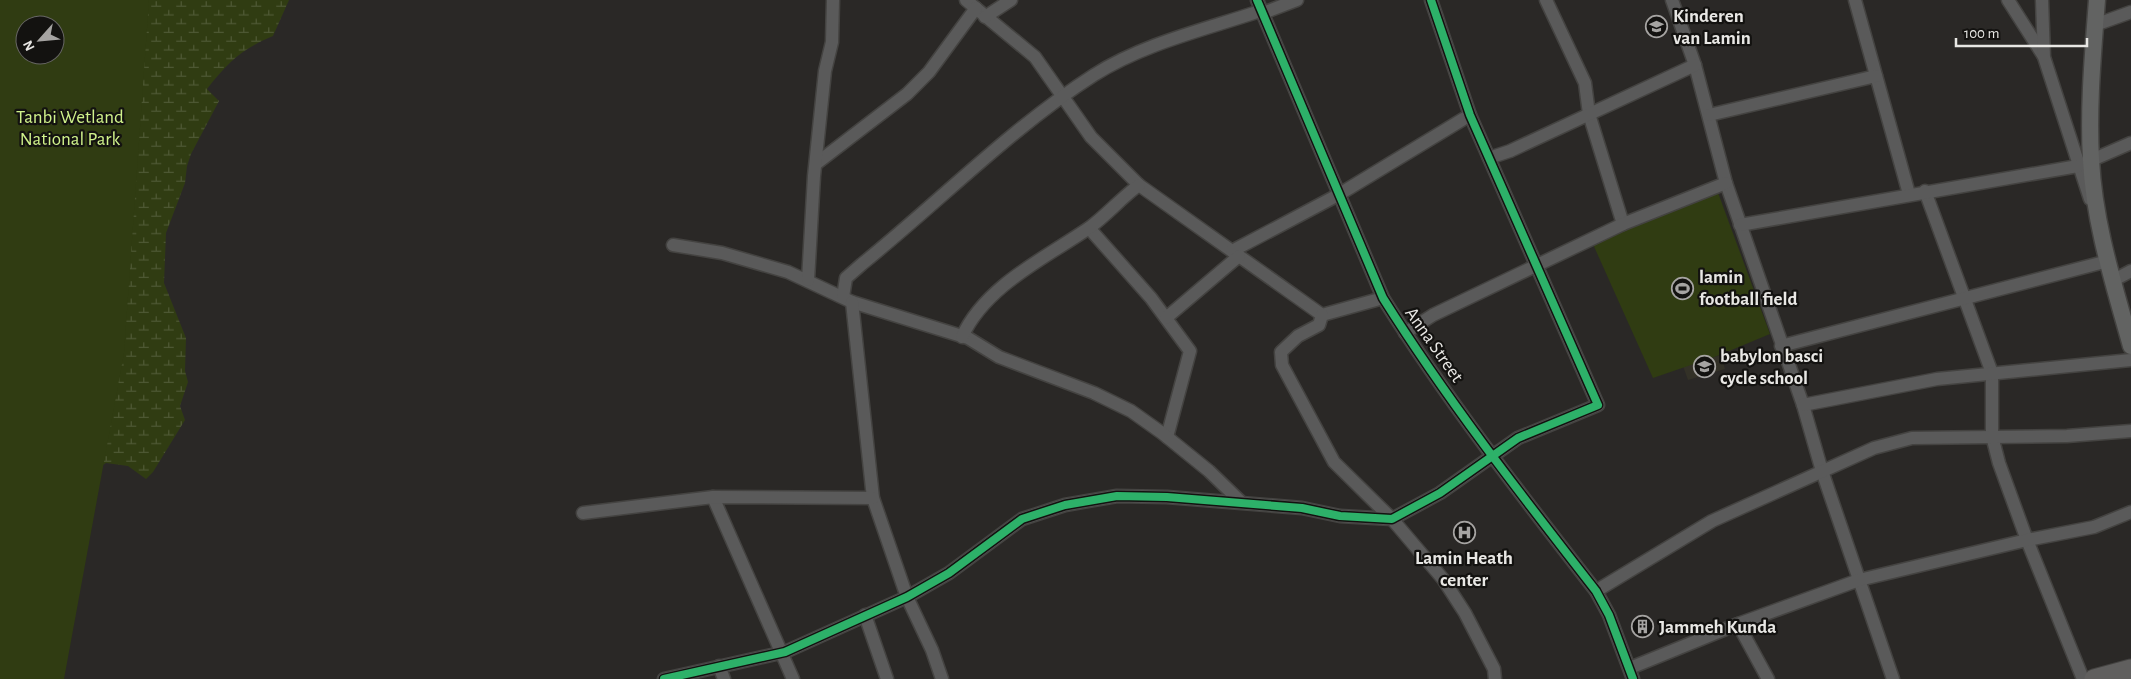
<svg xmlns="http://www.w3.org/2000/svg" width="2131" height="679" font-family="'Alegreya Sans',sans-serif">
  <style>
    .built { fill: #333127 }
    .wetland { fill: url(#wetland-marsh); fill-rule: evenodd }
    .green { fill: #303c12; fill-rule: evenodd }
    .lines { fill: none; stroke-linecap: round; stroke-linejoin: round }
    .minor-casing { stroke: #444341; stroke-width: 15 }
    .major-casing { stroke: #444341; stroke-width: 19 }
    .highway-casing { stroke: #444341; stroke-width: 21 }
    .minor { stroke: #5a5a5a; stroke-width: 12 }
    .major { stroke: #626362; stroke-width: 16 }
    .highway { stroke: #605f5e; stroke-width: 19 }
    .cycleway-casing { stroke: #131210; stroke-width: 11 }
    .cycleway { stroke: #2db169; stroke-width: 8 }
    .labels { text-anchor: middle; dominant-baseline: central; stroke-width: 4.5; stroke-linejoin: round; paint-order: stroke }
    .poi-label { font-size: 19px; font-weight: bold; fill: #e8e7e4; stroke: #131210; text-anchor: start }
    .park-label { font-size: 19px; fill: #d0f28b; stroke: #131210 }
    .street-label { font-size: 19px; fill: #e8e7e4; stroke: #131210 }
  </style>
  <defs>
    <pattern id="wetland-marsh" width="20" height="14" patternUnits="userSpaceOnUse" patternTransform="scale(1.25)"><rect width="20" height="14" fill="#303c12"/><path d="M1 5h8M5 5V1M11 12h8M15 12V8" fill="none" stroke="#4e5834"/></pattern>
  </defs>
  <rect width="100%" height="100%" fill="#2a2826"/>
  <!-- built -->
  <path class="built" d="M1721,355L1725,369L1688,380L1683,366Z"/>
  <!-- wetland -->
  <path class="wetland" d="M0,0H289L273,36C242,49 228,62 207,89L219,101L191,154L187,166L185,183L166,233L164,283L186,338L185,371L188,382L180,406L185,420L153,472L146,479L128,466L106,463L88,475L0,679ZM25,25H55V55H25Z"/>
  <!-- green -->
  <g class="green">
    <path d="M0,0H149L124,353L64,679H0ZM25,25H55V55H25Z"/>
    <path d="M1717,190L1770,334L1717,356L1653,378L1592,242Z"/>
  </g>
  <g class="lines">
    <defs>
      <g id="minor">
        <path d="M966,0L1035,57L1091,137L1139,185L1322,315L1383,298"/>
        <path d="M1257,0L1383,298C1447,400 1522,496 1596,591L1609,615L1633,679"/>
        <path d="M1546,0L1585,83L1589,114L1623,224"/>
        <path d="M1672,0L1695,65L1726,183L1803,405L1822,471L1893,679"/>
        <path d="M1855,0L1909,194"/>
        <path d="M2008,0L2043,55"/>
        <path d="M2042,0L2044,57L2090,199"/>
        <path d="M985,17L1011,0"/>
        <path d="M2095,25L2131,12"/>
        <path d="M1709,115L1876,76"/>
        <path d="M1489,158L1510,151L1695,65"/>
        <path d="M817,163L907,94L929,72L976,8"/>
        <path d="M1925,191L1992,373V436L1999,463L2027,540L2083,679"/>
        <path d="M1740,225L2078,166L2131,143"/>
        <path d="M1089,228L1151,298L1190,351L1167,437"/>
        <path d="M673,245L722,253L788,272L852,302L968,338L999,357L1094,393L1131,411L1162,433L1209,471L1241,502"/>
        <path d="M1232,251L1338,195L1470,115"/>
        <path d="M808,280L814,176L825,71L832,42L833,0"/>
        <path d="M2112,281L2131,271"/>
        <path d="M843,297L846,278L862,264C939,202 1011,128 1094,75C1143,44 1203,30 1257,12L1263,13L1297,0"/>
        <path d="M852,302L873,498L907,597L932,650L942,679"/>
        <path d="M1322,315L1319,325L1298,336L1281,352L1282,365L1334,462L1392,519L1443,579L1465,613L1494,669L1495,679"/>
        <path d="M1166,318L1239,256"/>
        <path d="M1405,333L1433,315L1623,224L1726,183"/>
        <path d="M962,337C985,286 1045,258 1089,228C1107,215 1121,198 1139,185"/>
        <path d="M1781,346L2108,261"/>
        <path d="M1803,405L1937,379L2131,360"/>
        <path d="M713,497L793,679"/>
        <path d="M583,513L713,497L873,498"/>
        <path d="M1596,591L1712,521L1874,448L1912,438L2067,436L2131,431"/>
        <path d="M865,615L887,679"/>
        <path d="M1738,624L1768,679"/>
        <path d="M719,666L724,679"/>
        <path d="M1630,668L1738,624L1859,580L2027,540L2094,527L2131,512"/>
        <path d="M664,679L785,652L907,597L949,573L1022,519L1065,505L1117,496L1167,497L1302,508L1340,516L1392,519L1440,493L1518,438L1598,405L1470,115L1431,0"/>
      </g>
      <path id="major" d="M2097,0C2093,53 2088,107 2091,160C2094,223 2114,285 2131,346"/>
      <path id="highway" d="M2094,679L2131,669"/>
    </defs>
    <!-- minor casing -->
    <use href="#minor" class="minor-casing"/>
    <!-- major casing -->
    <use href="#major" class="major-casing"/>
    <!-- highway casing -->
    <use href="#highway" class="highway-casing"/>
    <!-- minor -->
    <use href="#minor" class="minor"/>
    <!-- major -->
    <use href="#major" class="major"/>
    <!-- highway -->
    <use href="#highway" class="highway"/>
    <defs>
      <g id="cycleway">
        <path d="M1257,0L1383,298C1447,400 1522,496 1596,591L1609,615L1633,679"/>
        <path d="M664,679L785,652L907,597L949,573L1022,519L1065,505L1117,496L1167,497L1302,508L1340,516L1392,519L1440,493L1518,438L1598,405L1470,115L1431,0"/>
      </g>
    </defs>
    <!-- cycleway casing -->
    <use href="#cycleway" class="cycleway-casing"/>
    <!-- cycleway -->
    <use href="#cycleway" class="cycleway"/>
  </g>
  <!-- icons -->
  <defs>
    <symbol id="school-ring" viewBox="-11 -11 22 22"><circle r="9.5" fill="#131210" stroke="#a6a4a2" stroke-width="1.5"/><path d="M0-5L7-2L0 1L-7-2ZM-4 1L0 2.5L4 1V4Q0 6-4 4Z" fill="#a6a4a2"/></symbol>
    <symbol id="stadium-ring" viewBox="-11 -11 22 22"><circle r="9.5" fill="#131210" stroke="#a6a4a2" stroke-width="1.5"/><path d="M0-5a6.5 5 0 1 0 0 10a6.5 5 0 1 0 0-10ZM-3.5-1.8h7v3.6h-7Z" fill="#a6a4a2"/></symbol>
    <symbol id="hospital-ring" viewBox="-11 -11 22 22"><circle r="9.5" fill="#131210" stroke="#a6a4a2" stroke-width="1.5"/><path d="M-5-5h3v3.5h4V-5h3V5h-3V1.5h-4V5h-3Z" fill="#a6a4a2"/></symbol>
    <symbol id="building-ring" viewBox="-11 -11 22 22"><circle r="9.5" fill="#131210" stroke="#a6a4a2" stroke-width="1.5"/><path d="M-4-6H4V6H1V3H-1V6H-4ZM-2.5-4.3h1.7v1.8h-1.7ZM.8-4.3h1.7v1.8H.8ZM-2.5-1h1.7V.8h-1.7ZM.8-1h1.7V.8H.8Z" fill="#a6a4a2"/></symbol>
  </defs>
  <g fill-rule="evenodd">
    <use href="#school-ring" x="1644" y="14" width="25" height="25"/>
    <use href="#stadium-ring" x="1670" y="276" width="25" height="25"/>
    <use href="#school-ring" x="1692" y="354" width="25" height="25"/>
    <use href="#hospital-ring" x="1452" y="520" width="25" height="25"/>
    <use href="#building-ring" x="1630" y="614" width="25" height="25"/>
  </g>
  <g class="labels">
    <!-- poi labels -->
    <g class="poi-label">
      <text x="1673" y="16">Kinderen<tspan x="1673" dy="22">van Lamin</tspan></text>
      <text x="1699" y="277">lamin<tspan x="1699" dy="22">football field</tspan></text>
      <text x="1720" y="356">babylon basci<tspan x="1720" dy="22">cycle school</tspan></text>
      <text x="1464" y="558" text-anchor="middle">Lamin Heath<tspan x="1464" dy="22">center</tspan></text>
      <text x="1659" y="627">Jammeh Kunda</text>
    </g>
    <!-- park labels -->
    <g class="park-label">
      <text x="70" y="117">Tanbi Wetland<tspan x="70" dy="22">National Park</tspan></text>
    </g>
    <!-- street labels -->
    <g class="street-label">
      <text transform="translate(1434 345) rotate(55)">Anna Street</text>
    </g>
  </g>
  <!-- north arrow -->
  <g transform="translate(40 40) rotate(243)"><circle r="24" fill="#131210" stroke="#686765"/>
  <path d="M0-4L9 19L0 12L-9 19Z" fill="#a6a4a2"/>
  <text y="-8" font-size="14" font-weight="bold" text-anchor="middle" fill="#e8e7e4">N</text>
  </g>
  <!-- scale -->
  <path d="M1956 38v8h131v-8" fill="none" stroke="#e8e7e4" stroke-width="2.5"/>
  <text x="1964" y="38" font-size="15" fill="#e8e7e4" stroke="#131210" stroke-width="4" paint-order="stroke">100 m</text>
</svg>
